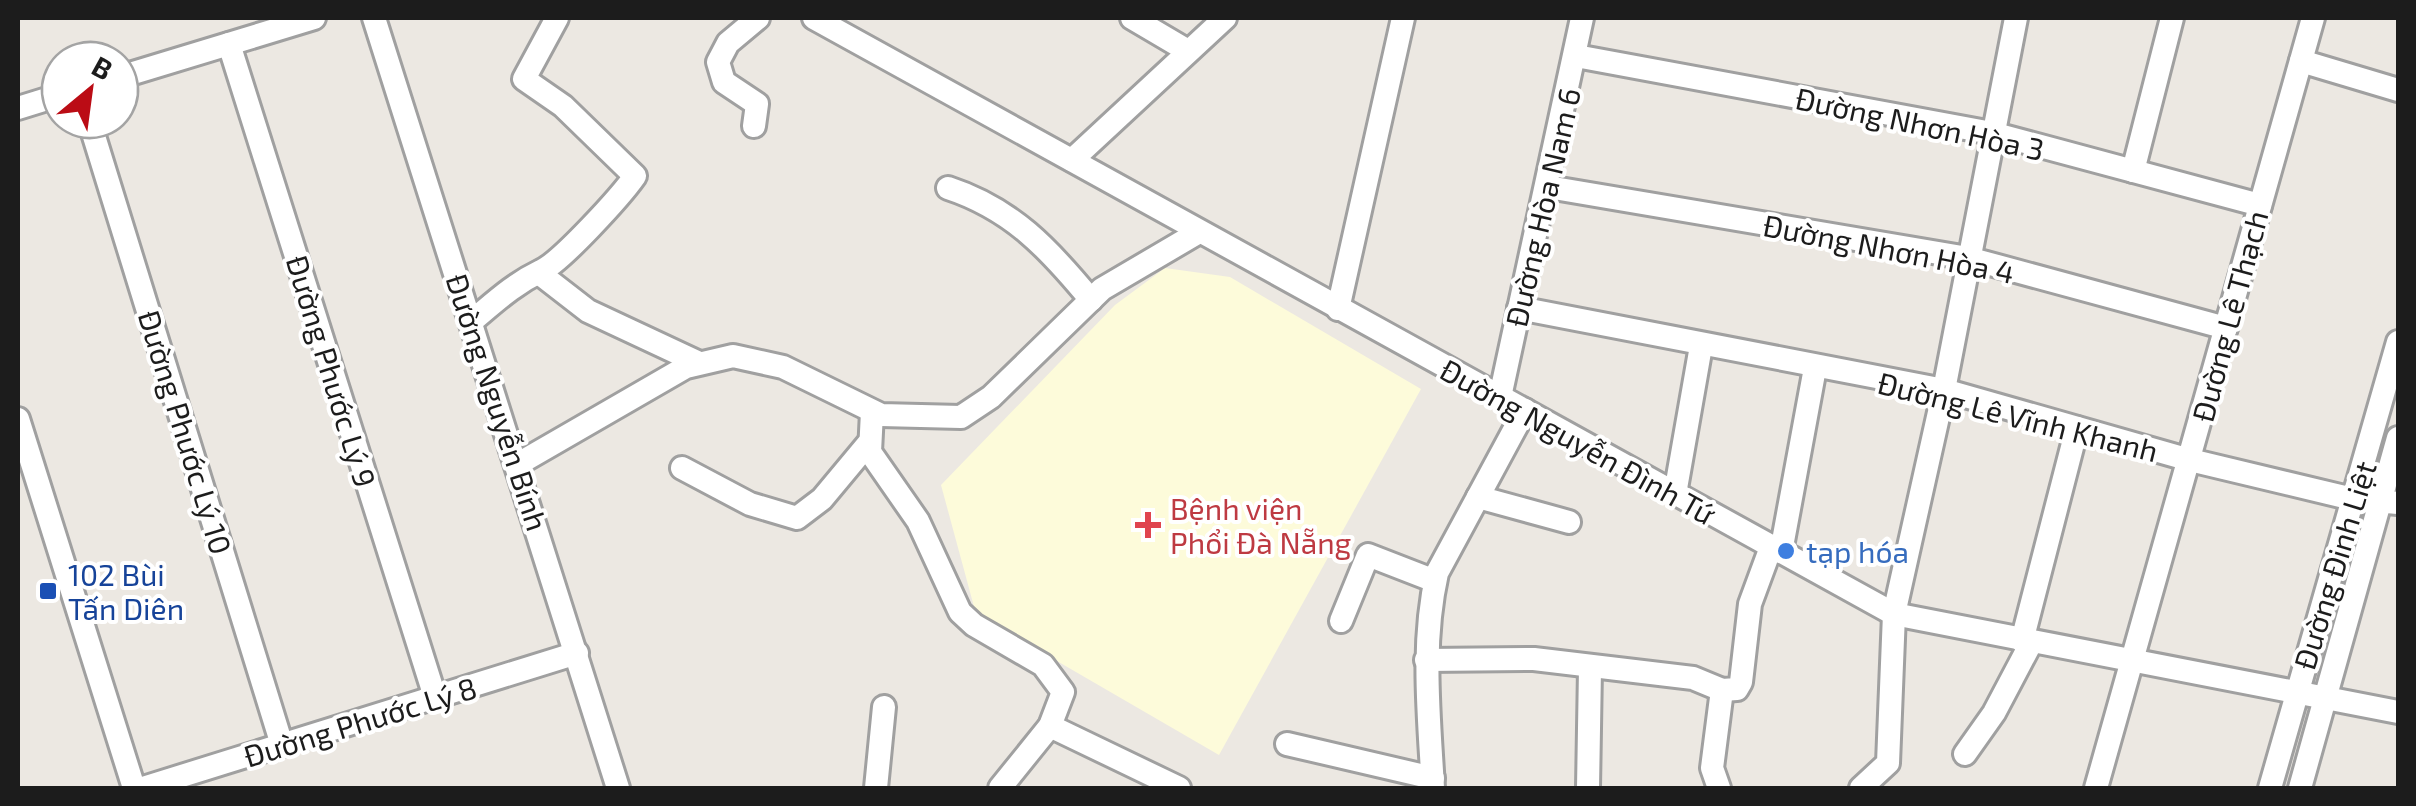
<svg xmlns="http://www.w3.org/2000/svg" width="2416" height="806" font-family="'Exo 2',sans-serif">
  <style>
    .education { fill: #fdfbda }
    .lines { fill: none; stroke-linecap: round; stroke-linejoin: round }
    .minor-casing { stroke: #a0a0a0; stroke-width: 28 }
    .minor { stroke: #fff; stroke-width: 22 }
    .health-dot { fill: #e0444e; stroke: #fff; stroke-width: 4 }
    .shop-dot { fill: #3f7fe0; stroke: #fff; stroke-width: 4 }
    .transit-dot { fill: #1a4fb4; stroke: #fff; stroke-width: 4 }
    .labels { text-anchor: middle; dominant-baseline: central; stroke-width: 8; stroke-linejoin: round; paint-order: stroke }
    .street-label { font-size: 30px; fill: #1c1c1c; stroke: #fff }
    .health-label { font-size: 30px; fill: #be3a42; stroke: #fff; text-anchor: start }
    .shop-label { font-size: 30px; fill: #366cbe; stroke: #fff; text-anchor: start }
    .transit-label { font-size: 30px; fill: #164399; stroke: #fff; text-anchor: start }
  </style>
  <rect width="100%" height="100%" fill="#ece8e2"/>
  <!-- education -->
  <path class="education" d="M1165,268L1230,277L1421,389L1219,755L976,614L941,485L1115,305Z"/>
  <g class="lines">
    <defs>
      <g id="minor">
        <path d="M374,18L618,788"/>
        <path d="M814,18L1894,614L2398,712"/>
        <path d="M1132,18L1188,51"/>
        <path d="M229,44L435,697"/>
        <path d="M1576,56L1992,133L2260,205"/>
        <path d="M2301,61L2398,90"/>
        <path d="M120,77L314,18"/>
        <path d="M18,108L60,95"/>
        <path d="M89,120L282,745"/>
        <path d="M754,126L757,104L724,82L718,62L728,43L758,18"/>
        <path d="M1072,160L1225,18"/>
        <path d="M2133,171L2172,18"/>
        <path d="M1548,187L1968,258L2226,328"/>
        <path d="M948,188C1012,209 1049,249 1091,300"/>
        <path d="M539,273L588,311L697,362"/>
        <path d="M1519,308L1944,390L2190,460L2353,499L2398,503"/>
        <path d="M1338,309L1403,18"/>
        <path d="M472,321C496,301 514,284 541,271C561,262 621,196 635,176L563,106L524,79L557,18"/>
        <path d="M1500,397L1582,18"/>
        <path d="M872,412L870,452L918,521L960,612L974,625L1043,665L1063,692L1050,726L1000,788"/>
        <path d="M18,419L134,788"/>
        <path d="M518,464L686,367L733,356L783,367L881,415L961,417L991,397L1102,289L1199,232"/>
        <path d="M682,468L750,504L797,518L822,499L867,445"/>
        <path d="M1675,494L1701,346"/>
        <path d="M1478,497L1569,522"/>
        <path d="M1781,552L1815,368"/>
        <path d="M1341,621L1368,555L1435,581"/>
        <path d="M2022,641L2077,428"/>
        <path d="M1426,660L1534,659L1693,678L1722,690"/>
        <path d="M1722,690L1737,689L1741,682L1750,604L1771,547"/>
        <path d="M1050,726L1179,788"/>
        <path d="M1287,744L1433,778"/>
        <path d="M1965,754L1994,713L2031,643"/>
        <path d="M143,788L577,653"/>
        <path d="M876,788L884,707"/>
        <path d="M1433,788C1429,716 1421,644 1437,573L1525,410"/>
        <path d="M1588,788L1590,669"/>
        <path d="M1719,788L1712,768L1722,690"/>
        <path d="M1861,788L1888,763L1894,614L1944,390L2016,18"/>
        <path d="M2096,788L2313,18"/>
        <path d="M2270,788L2398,342"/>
        <path d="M2300,788L2398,438"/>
      </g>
    </defs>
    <!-- minor casing -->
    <use href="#minor" class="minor-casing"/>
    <!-- minor -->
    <use href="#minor" class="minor"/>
  </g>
  <!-- markers -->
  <path class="health-dot" d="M1143 510h10v10h10v10h-10v10h-10v-10h-10v-10h10z"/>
  <circle class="shop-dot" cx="1786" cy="551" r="10"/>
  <rect class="transit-dot" x="38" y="581" width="20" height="20" rx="5"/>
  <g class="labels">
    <!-- street labels -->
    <g class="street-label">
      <text transform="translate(1920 123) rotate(12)">Đường Nhơn Hòa 3</text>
      <text transform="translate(1542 207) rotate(-77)">Đường Hòa Nam 6</text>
      <text transform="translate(1889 248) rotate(11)">Đường Nhơn Hòa 4</text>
      <text transform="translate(2229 316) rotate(-75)">Đường Lê Thạch</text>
      <text transform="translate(332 371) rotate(73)">Đường Phước Lý 9</text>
      <text transform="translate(498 402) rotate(72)">Đường Nguyễn Bính</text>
      <text transform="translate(2018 416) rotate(14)">Đường Lê Vĩnh Khanh</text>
      <text transform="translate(186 432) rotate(73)">Đường Phước Lý 10</text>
      <text transform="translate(1578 441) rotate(29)">Đường Nguyễn Đình Tứ</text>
      <text transform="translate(2334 565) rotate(-73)">Đường Đinh Liệt</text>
      <text transform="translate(360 721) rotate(-17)">Đường Phước Lý 8</text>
    </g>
    <!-- health labels -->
    <g class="health-label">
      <text x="1170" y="508">Bệnh viện<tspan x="1170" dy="34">Phổi Đà Nẵng</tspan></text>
    </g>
    <!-- shop labels -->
    <g class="shop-label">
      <text x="1806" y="551">tạp hóa</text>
    </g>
    <!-- transit labels -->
    <g class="transit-label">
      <text x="68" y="574">102 Bùi<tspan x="68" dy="34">Tấn Diên</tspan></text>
    </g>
  </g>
  <!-- border -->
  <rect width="2416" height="806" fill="none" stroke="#1c1c1c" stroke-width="40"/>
  <!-- north arrow -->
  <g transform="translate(90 90) rotate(29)"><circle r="48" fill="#ffffff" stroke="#a4a4a4" stroke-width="2.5"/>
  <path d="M0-8L18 38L0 25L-18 38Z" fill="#bb0c15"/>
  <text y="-15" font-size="28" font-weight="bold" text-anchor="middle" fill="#1c1c1c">B</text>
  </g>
</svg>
